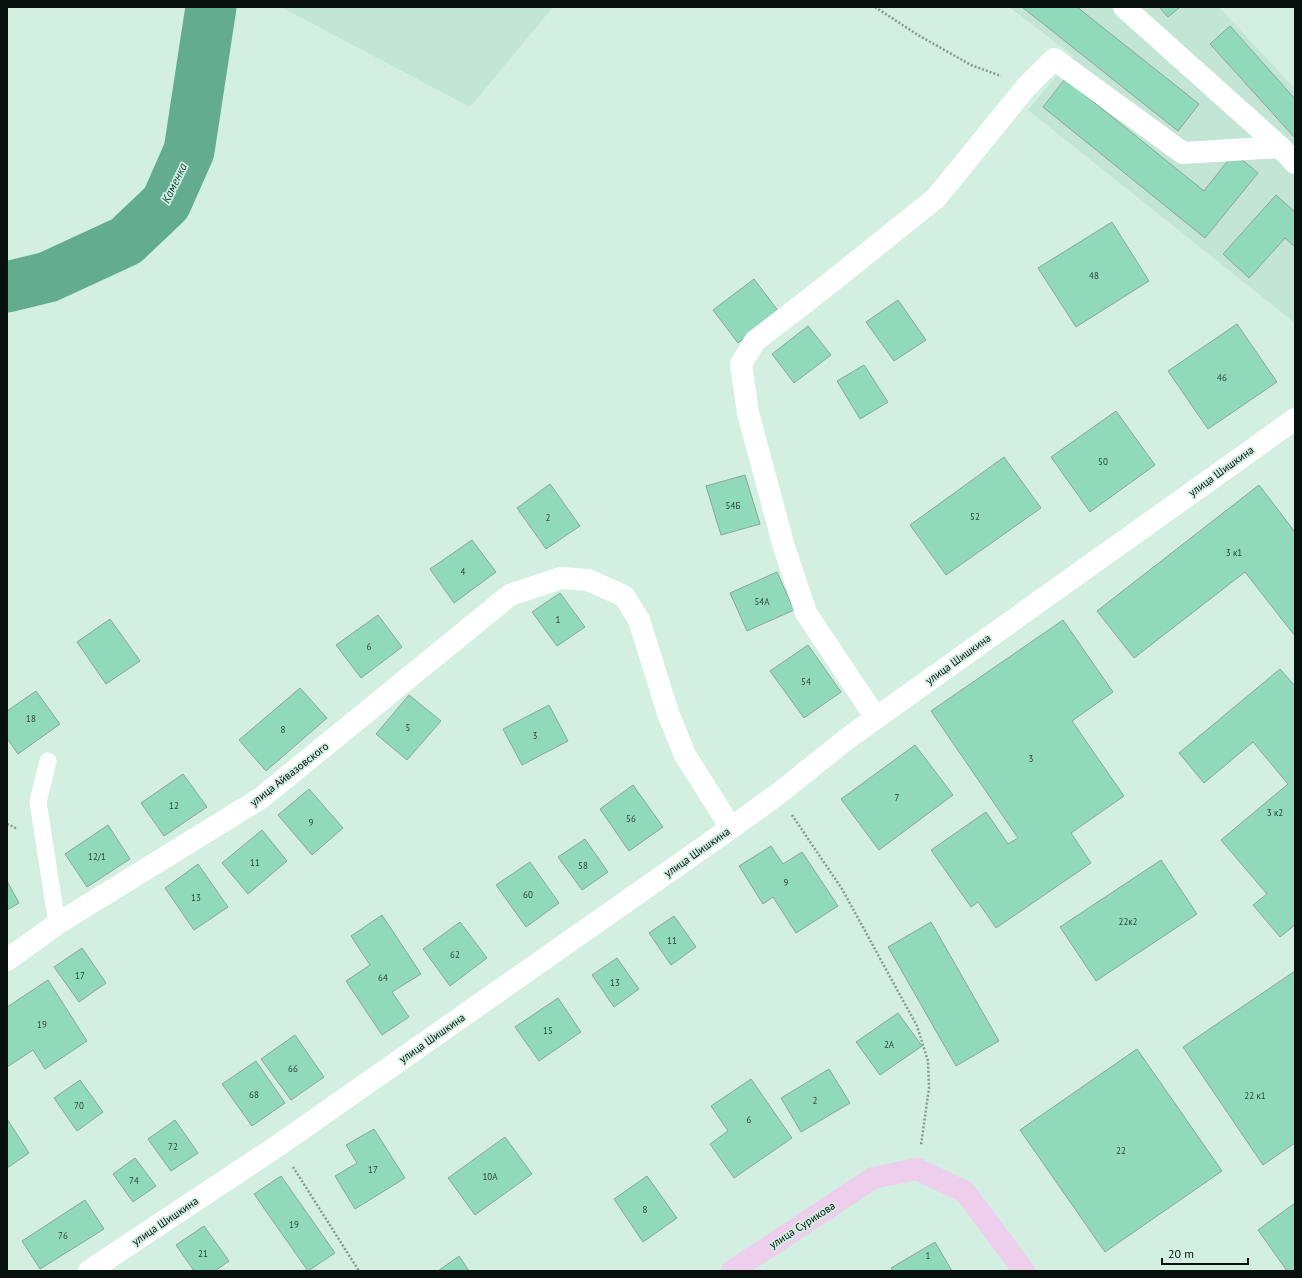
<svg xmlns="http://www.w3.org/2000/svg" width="1302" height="1278" font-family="'PT Sans',sans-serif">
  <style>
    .built { fill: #c2e5d5 }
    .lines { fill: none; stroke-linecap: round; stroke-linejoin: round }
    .river { stroke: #64ac8f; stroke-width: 51 }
    .building { fill: #90d9ba; stroke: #8ca59a }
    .path { stroke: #84998f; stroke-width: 2.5; stroke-dasharray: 2 2; stroke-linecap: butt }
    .lane { stroke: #fff; stroke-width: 17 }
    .street { stroke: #fff; stroke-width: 22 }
    .secondary { stroke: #edceec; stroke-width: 22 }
    .labels { text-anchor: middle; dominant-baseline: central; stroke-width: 3.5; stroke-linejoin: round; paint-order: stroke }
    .number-label { font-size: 9px; fill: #294238 }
    .street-label { font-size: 11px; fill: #07100c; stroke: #d3efe2 }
    .water-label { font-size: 12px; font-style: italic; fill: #0f4b38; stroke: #d3efe2 }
  </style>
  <rect width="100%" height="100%" fill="#d3efe2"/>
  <!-- built -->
  <g class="built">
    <path d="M281,7H553L470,107Z"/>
    <path d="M1009,7H1219L1295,89V323L1028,110L1073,56Z"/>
  </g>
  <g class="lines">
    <!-- river -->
    <path class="river" d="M7,287L48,277L126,241L166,203L189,151L211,7"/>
  </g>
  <!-- building -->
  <g class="building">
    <path d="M1022,7H1077L1199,104L1178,131Z"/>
    <path d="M1159,7H1180L1168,17Z"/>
    <path d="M1230,26L1295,99V138L1210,44Z"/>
    <path d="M1065,79L1204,191L1234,153L1258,173L1205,238L1043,107Z"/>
    <path d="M1276,195L1295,212V247L1285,238L1249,278L1223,254Z"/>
    <path d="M1112,222L1149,281L1076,327L1038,268Z"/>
    <path d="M754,279L779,312L738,343L713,310Z"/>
    <path d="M898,300L926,340L894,361L866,322Z"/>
    <path d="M1237,324L1277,382L1208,429L1168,371Z"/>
    <path d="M808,326L831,355L794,383L772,354Z"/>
    <path d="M864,365L888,402L860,419L837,381Z"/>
    <path d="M1116,411L1155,465L1090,512L1051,457Z"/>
    <path d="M1004,457L1041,508L946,575L910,525Z"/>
    <path d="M745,475L760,524L721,535L706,486Z"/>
    <path d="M550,484L580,526L546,549L517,508Z"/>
    <path d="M1259,485L1295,532V636L1245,572L1134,658L1097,611Z"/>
    <path d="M472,540L496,572L454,603L430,569Z"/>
    <path d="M777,572L794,610L747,631L730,593Z"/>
    <path d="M560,593L585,627L557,646L532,612Z"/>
    <path d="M378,615L402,647L361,678L336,645Z"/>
    <path d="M110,619L140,661L106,684L77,642Z"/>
    <path d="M1063,620L1113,692L1072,721L1124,796L1071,833L1091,863L996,928L978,902L971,907L931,850L986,812L1008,844L1018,838L931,711Z"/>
    <path d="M808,645L841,692L804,718L770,671Z"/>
    <path d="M1280,669L1295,686V925L1280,937L1253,905L1267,894L1221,840L1288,784L1253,742L1204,783L1179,753Z"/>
    <path d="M300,688L327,718L266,771L239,740Z"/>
    <path d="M36,691L60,724L18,754L7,738V711Z"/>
    <path d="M409,695L441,721L407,760L376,734Z"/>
    <path d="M549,705L568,741L522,765L503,729Z"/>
    <path d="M915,745L953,795L879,850L841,799Z"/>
    <path d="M183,774L207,807L164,836L141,803Z"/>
    <path d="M633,785L663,827L629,851L600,809Z"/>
    <path d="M309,789L343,828L312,855L278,815Z"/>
    <path d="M108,825L130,859L87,887L65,854Z"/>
    <path d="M262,830L287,861L248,894L222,863Z"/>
    <path d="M585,839L608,872L582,890L558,857Z"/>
    <path d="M771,846L783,864L802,852L838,906L796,933L773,897L763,904L739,866Z"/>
    <path d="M1161,860L1197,914L1096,981L1060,927Z"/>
    <path d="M530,862L559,903L526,927L496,885Z"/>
    <path d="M198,864L228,907L194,930L165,888Z"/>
    <path d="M7,881L19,903L7,910Z"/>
    <path d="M382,915L421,974L392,992L409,1017L382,1035L346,981L370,965L351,936Z"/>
    <path d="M674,916L696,947L671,965L649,933Z"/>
    <path d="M460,922L487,958L450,986L423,949Z"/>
    <path d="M931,922L999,1041L956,1066L888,947Z"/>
    <path d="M82,948L106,983L79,1002L54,967Z"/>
    <path d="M617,958L639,989L614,1007L592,975Z"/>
    <path d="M1295,971V1143L1263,1165L1183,1047Z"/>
    <path d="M48,980L87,1041L45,1069L33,1050L7,1067V1007Z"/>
    <path d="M558,998L581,1032L539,1061L515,1027Z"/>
    <path d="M898,1013L922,1046L880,1075L856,1042Z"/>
    <path d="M295,1035L324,1077L291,1100L261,1059Z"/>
    <path d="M1137,1049L1222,1171L1105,1252L1020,1130Z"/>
    <path d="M256,1061L285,1103L252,1126L222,1084Z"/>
    <path d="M829,1069L850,1103L801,1132L781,1098Z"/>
    <path d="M751,1079L792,1138L734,1178L710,1144L728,1131L711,1106Z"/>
    <path d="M80,1080L103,1112L77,1131L54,1098Z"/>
    <path d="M7,1119L29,1153L7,1168Z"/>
    <path d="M175,1120L198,1153L171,1171L148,1139Z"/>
    <path d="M374,1129L405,1178L355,1209L335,1176L357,1163L346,1145Z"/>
    <path d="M505,1137L532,1174L475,1215L448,1178Z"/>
    <path d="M135,1158L156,1186L133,1202L113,1174Z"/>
    <path d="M281,1176L335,1253L308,1271L254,1194Z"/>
    <path d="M647,1176L677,1218L643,1242L614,1199Z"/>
    <path d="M85,1200L104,1229L40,1269L22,1241Z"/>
    <path d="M1295,1203V1271H1287L1258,1230Z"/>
    <path d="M204,1226L229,1261L215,1271H194L176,1245Z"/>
    <path d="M935,1242L952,1271H893L891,1268Z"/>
    <path d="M459,1256L469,1271H438Z"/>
  </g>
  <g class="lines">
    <!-- path -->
    <g class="path">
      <path d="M875,7L918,35L971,65L1001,76"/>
      <path d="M792,815L842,889L917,1026L928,1061L929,1088L921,1145"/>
      <path d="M7,824L18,829"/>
      <path d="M293,1167L359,1271"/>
    </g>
    <!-- lane -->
    <path class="lane" d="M48,761L38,802L57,924"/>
    <!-- street -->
    <g class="street">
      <path d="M1124,7L1280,147"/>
      <path d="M876,718L806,613L784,547L748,413L741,364L755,341L825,287L936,198L1027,86L1054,59L1183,153L1280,147L1295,163"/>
      <path d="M7,960L57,924L261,798L510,595L561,578L588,580L624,596L639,620L668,713L685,755L731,828"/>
      <path d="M89,1271L279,1145L731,828L778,794L848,738L1295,419"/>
    </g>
    <!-- secondary -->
    <path class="secondary" d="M732,1271L873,1178L917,1169L965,1192L1024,1271"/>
  </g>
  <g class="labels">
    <!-- number labels -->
    <g class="number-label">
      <text x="1094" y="275">48</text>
      <text x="1222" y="377">46</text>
      <text x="1103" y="461">50</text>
      <text x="733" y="505">54Б</text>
      <text x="975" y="516">52</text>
      <text x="548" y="517">2</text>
      <text x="1234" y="552">3 к1</text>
      <text x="463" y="571">4</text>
      <text x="762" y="601">54А</text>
      <text x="558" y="619">1</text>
      <text x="369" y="646">6</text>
      <text x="806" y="681">54</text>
      <text x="31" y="718">18</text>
      <text x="408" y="727">5</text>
      <text x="283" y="729">8</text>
      <text x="535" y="735">3</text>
      <text x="1031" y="758">3</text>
      <text x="897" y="797">7</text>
      <text x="174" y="805">12</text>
      <text x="1275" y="812">3 к2</text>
      <text x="631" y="818">56</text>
      <text x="311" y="822">9</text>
      <text x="97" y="856">12/1</text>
      <text x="255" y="862">11</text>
      <text x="583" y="865">58</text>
      <text x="786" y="882">9</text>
      <text x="528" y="894">60</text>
      <text x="196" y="897">13</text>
      <text x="1128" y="921">22к2</text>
      <text x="672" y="940">11</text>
      <text x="455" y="954">62</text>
      <text x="80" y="975">17</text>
      <text x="383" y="977">64</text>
      <text x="615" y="982">13</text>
      <text x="42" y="1024">19</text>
      <text x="548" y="1030">15</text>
      <text x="889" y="1044">2А</text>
      <text x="293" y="1068">66</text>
      <text x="254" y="1094">68</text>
      <text x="1255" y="1095">22 к1</text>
      <text x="815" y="1100">2</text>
      <text x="79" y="1105">70</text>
      <text x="749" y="1119">6</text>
      <text x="173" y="1146">72</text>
      <text x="1121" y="1150">22</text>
      <text x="373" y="1169">17</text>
      <text x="490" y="1176">10А</text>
      <text x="134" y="1180">74</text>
      <text x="645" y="1209">8</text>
      <text x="294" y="1224">19</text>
      <text x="63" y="1235">76</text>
      <text x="203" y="1253">21</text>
      <text x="928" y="1255">1</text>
    </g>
    <!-- street labels -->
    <g class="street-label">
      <text transform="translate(1221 471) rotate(-36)">улица Шишкина</text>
      <text transform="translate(958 659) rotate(-36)">улица Шишкина</text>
      <text transform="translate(289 774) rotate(-38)">улица Айвазовского</text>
      <text transform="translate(697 852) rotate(-35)">улица Шишкина</text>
      <text transform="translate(432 1038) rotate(-35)">улица Шишкина</text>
      <text transform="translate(165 1221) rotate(-34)">улица Шишкина</text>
      <text transform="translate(802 1225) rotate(-33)">улица Сурикова</text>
    </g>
    <!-- water labels -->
    <g class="water-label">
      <text transform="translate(174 183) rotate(-64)">Каменка</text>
    </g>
  </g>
  <!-- border -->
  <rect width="1302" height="1278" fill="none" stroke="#07100c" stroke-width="16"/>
  <!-- scale -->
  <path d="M1162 1258v6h86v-6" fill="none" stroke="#07100c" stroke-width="2"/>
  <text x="1168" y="1258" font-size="12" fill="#07100c" stroke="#d3efe2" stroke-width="3" paint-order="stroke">20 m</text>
</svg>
